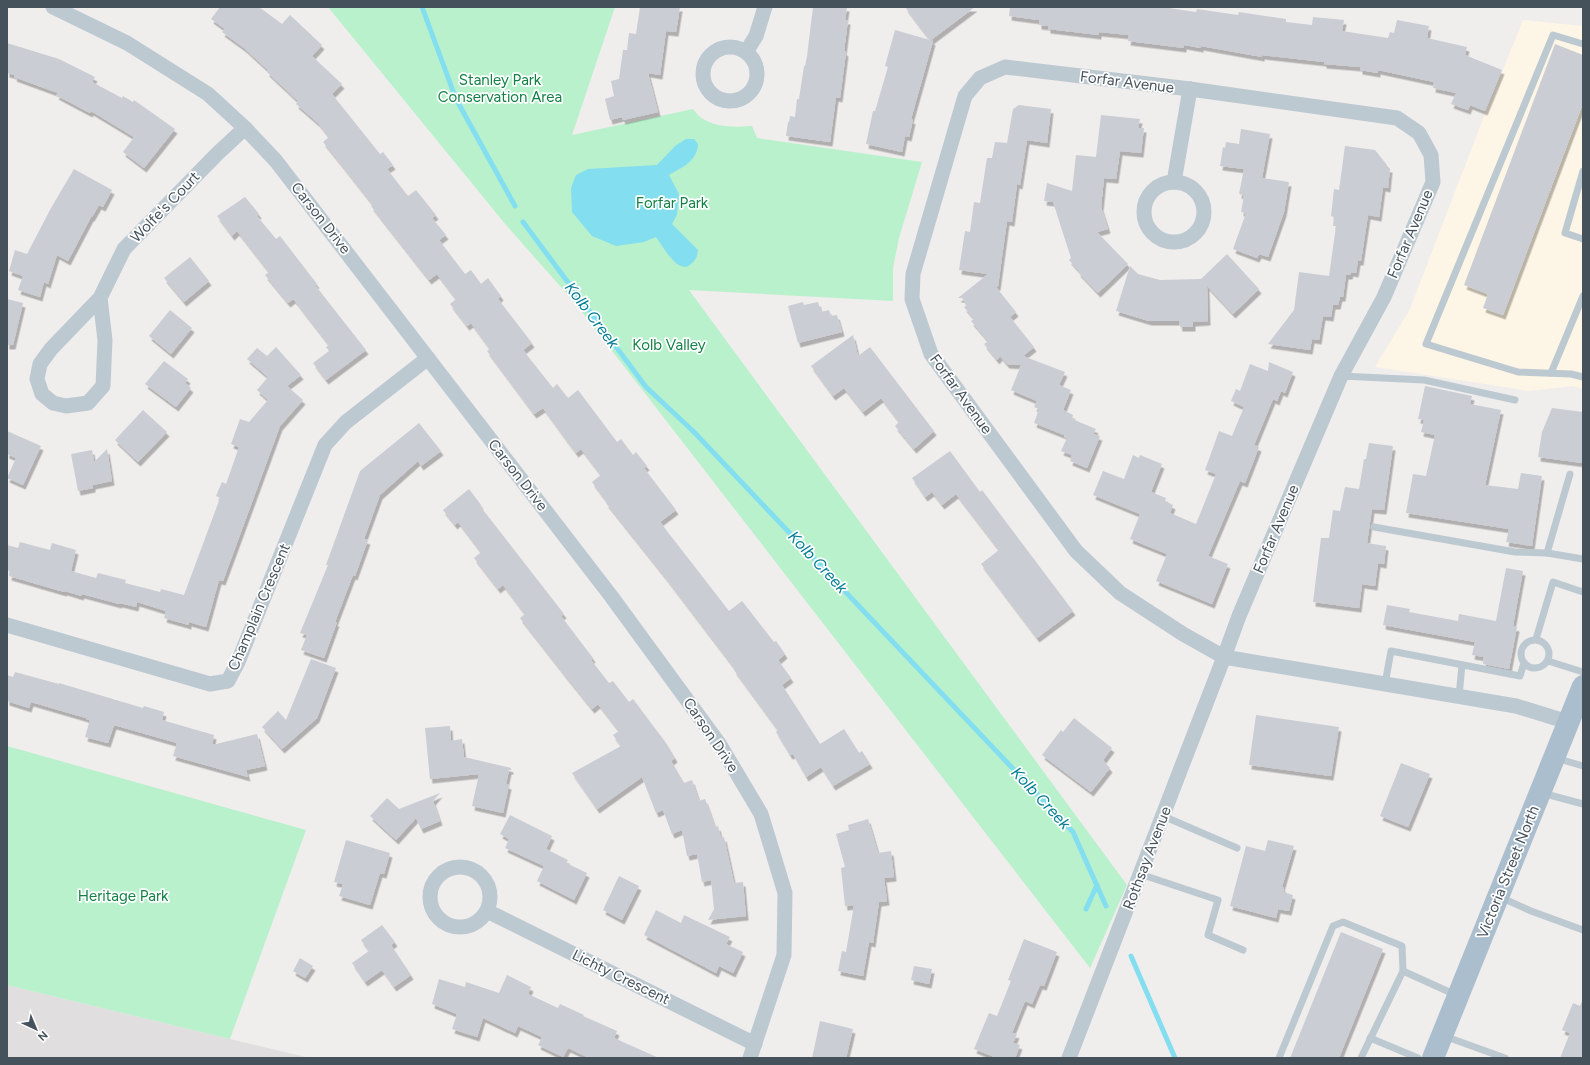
<svg xmlns="http://www.w3.org/2000/svg" width="1590" height="1065" font-family="Figtree,sans-serif">
  <style>
    .commercial { fill: #fdf5e5 }
    .education { fill: #e1dedf }
    .green { fill: #b9f1cc }
    .water { fill: #83def0 }
    .lines { fill: none; stroke-linecap: round; stroke-linejoin: round }
    .stream { stroke: #83def0; stroke-width: 5 }
    .building { fill: #cacdd3; filter: url(#shadow) }
    .service { stroke: #bdc9d1; stroke-width: 7 }
    .minor { stroke: #bdc9d1; stroke-width: 15 }
    .primary { stroke: #abbece; stroke-width: 22 }
    .labels { text-anchor: middle; dominant-baseline: central; stroke-width: 3.5; stroke-linejoin: round; paint-order: stroke }
    .park-label { font-size: 15px; fill: #128145; stroke: #fff }
    .street-label { font-size: 15px; fill: #45525c; stroke: #fff }
    .water-label { font-size: 16px; font-style: italic; fill: #077f97; stroke: #fff }
  </style>
  <defs>
    <filter id="shadow"><feDropShadow dx="2.5" dy="4.5" stdDeviation="0" flood-color="#0004"/></filter>
  </defs>
  <rect width="100%" height="100%" fill="#f0eded"/>
  <!-- commercial -->
  <path class="commercial" d="M1523,20L1583,26V389L1573,386L1529,391L1375,367L1410,309L1483,119Z"/>
  <!-- education -->
  <path class="education" d="M7,985L230,1039L310,1058H7Z"/>
  <!-- green -->
  <g class="green">
    <path d="M328,7H615L572,135L693,109C696,113 700,118 705,120C719,128 737,127 752,126L757,138L922,162L899,238L893,268V301L689,290L1127,885L1090,968L575,303L506,225Z"/>
    <path d="M7,746L306,830L230,1039L7,985Z"/>
  </g>
  <!-- water -->
  <path class="water" d="M686,139H694L698,144C697,162 682,167 669,175L679,194L677,215L672,224L698,250C697,257 696,260 691,264C678,276 663,246 656,237L644,242L616,246L592,236L572,212L571,188L576,175L588,169L657,165L675,146Z"/>
  <g class="lines">
    <!-- stream -->
    <g class="stream">
      <path d="M422,7L456,99L515,206"/>
      <path d="M523,222L646,387L693,431L1073,832L1106,906"/>
      <path d="M1086,909L1097,885"/>
      <path d="M1131,956L1175,1058"/>
    </g>
  </g>
  <!-- building -->
  <g class="building">
    <path d="M220,7H259L282,24L290,15L322,45L312,56L342,84L332,94L380,154L383,152L393,165L387,169L408,196L416,190L436,215L432,218L446,235L439,240L465,274L471,270L481,284L488,278L501,296L498,299L532,343L523,350L553,388L557,384L568,398L578,390L617,442L621,439L633,455L636,452L647,466L644,468L676,510L660,522L729,611L742,601L774,642L776,641L785,654L778,660L791,678L782,685L820,744L844,729L859,753L862,751L870,764L833,786L821,767L806,777L793,754L790,755L776,732L778,730L734,670L735,669L665,577L606,503L607,502L592,482L601,475L581,449L576,453L543,408L534,414L487,351L490,349L471,323L467,326L450,304L456,299L437,274L429,280L371,206L373,205L340,163L323,142L329,137L318,123L296,104L298,101L267,72L268,70L244,48L222,32L225,29L211,19Z"/>
    <path d="M640,7H680L676,32L666,31L660,75L648,73L658,112L623,120L622,117L610,120L605,99L614,96L611,81L619,79L623,50H627L629,33L636,34Z"/>
    <path d="M813,7H847L845,20H848L844,51L846,52L840,98L836,97L830,142L786,136L788,122H789L790,116L795,117L797,99H799L804,66H805L807,56Z"/>
    <path d="M905,7H975L931,40L933,41L911,119L913,120L909,137L905,136L902,152L866,144L873,111H875L888,67L885,66L895,30L930,40Z"/>
    <path d="M1010,7H1162L1196,12L1197,9L1238,15L1239,12L1286,19V22L1312,25L1313,17L1344,20L1342,31L1388,38L1390,32L1394,33L1397,20L1429,26L1427,38L1467,47L1465,55L1502,70L1485,111L1470,105L1468,110L1451,104L1456,93L1433,88L1434,82L1378,70V73L1360,70V67L1324,64V62L1262,55V57L1201,46V48L1184,45V48L1128,41L1129,35L1099,32V35L1048,29V26L1039,25V20L1009,16Z"/>
    <path d="M7,43L59,59L95,77L92,82L122,98L123,96L133,102L134,100L175,129L144,168L123,152L134,137L91,111L90,113L56,95L58,93L14,77L15,75L7,73Z"/>
    <path d="M1555,44L1583,55V103L1503,315L1483,308L1488,294L1464,285Z"/>
    <path d="M1019,105L1051,109L1047,143L1027,140L1020,185L1017,184L1012,222L1007,221L998,286L996,287L1016,312L1010,317L1034,347L1023,356L1065,372L1059,385L1071,390L1063,410L1073,415L1072,419L1096,429L1093,434L1100,436L1087,468L1070,461L1072,455L1061,451L1067,438L1064,437V435L1034,423L1039,409L1034,407L1037,401L1011,390L1021,365L1007,364L1000,356L997,360L984,344L988,341L971,321L974,319L964,307L967,305L962,298H958L988,274L959,270L965,231L970,232L974,202L980,203L987,158H992L995,142L1007,143L1013,109Z"/>
    <path d="M1101,115L1140,119L1138,128H1144L1141,153L1120,151L1116,179L1104,178L1101,207L1108,229L1097,232L1128,264L1098,293L1078,272L1079,271L1069,260L1071,258L1053,202L1044,201L1047,183L1072,191L1076,155L1096,157Z"/>
    <path d="M1241,129L1270,134L1262,178L1289,182L1284,212L1268,257L1259,254L1257,258L1233,249L1246,213L1241,212L1244,195L1239,194L1244,169L1220,166L1223,147L1225,148L1226,142L1239,144Z"/>
    <path d="M1345,146L1375,150L1387,165L1386,168H1390L1388,188L1383,187L1379,217L1368,215L1361,261H1358L1356,273L1351,272L1350,275H1346L1343,297H1340L1338,305H1333L1331,317L1323,316L1319,340L1312,339L1310,350L1268,344L1294,310L1299,272L1329,276L1336,226H1333L1334,217L1331,216L1334,189L1339,190Z"/>
    <path d="M74,169L112,190L103,207L99,205L92,217H91L68,261L57,255L48,284L44,282L40,297L18,290L23,276L9,271L15,250L27,254L51,208Z"/>
    <path d="M245,197L259,214L257,216L276,239L280,236L317,284L315,285L366,350L326,380L313,363L329,351L326,347L329,345L295,301L293,299L288,303L265,275L269,272L237,231L232,236L217,216Z"/>
    <path d="M1227,254L1259,289L1233,314L1207,286L1208,321L1193,322V327H1180L1179,321H1149L1116,311L1130,266L1138,274L1160,280L1201,279Z"/>
    <path d="M190,257L209,281L184,302L164,278Z"/>
    <path d="M7,299L23,303L13,345H7Z"/>
    <path d="M803,302L804,305L818,302L821,312L829,310L831,316L837,315L842,332L798,343L788,306Z"/>
    <path d="M170,310L192,328L171,354L149,336Z"/>
    <path d="M853,335L858,356L870,347L934,431L914,449L895,426L899,422L881,398L863,412L844,388L833,396L811,366Z"/>
    <path d="M276,347L301,375L287,386L303,400L280,426L223,581L219,580L206,627L189,622V625L164,618L166,611L137,602L136,607L120,603L119,604L82,594L81,596L65,591L64,592L9,576L10,571L7,570V545L18,548L20,542L50,550L52,543L76,550L71,571L96,578L98,573L126,580L125,583L160,592L161,589L184,595L220,498L216,496L222,482L226,484L239,447L231,444L240,419L249,422L268,400L257,390L268,377L247,359L257,348L267,356Z"/>
    <path d="M164,361L188,379L185,383L191,388L176,407L145,384Z"/>
    <path d="M1269,362L1293,372L1285,393L1281,391L1277,401L1273,399L1254,445L1259,447L1245,483L1240,481L1208,556L1228,564L1212,604L1156,581L1167,554L1130,539L1140,514L1093,495L1103,471L1124,479L1133,455L1139,458L1140,455L1162,464L1151,492L1166,498L1165,501L1173,505L1170,513L1196,524L1216,474L1205,470L1219,431L1232,436L1244,407L1231,401L1236,389L1240,391L1250,364L1268,371Z"/>
    <path d="M1425,386L1472,396L1470,404L1501,410L1485,485L1518,489L1521,473L1542,476L1532,546L1506,542L1509,529L1406,513L1413,474L1426,476L1435,435L1421,432L1424,420L1418,419Z"/>
    <path d="M1552,408L1583,412V463L1538,457L1542,432Z"/>
    <path d="M143,410L167,432L138,462L115,440Z"/>
    <path d="M419,423L441,451L421,466L418,461L380,495L364,539L368,540L355,576L353,575L335,622H337L324,658L301,650L307,635L300,633L328,565H326L360,471Z"/>
    <path d="M7,431L41,446L23,485L7,478L16,458L7,454Z"/>
    <path d="M1369,443L1393,446L1384,510L1372,509L1367,543L1386,546L1384,564L1378,563L1375,586L1362,584L1359,608L1313,602L1321,538H1329L1333,510L1340,511L1345,487L1359,489L1364,459H1366Z"/>
    <path d="M107,449L112,481L93,485V488L78,491L71,454L92,450L94,462Z"/>
    <path d="M950,451L980,492L982,490L1006,522L1073,611L1037,638L981,564L999,550L956,494L942,505L932,492L925,497L912,478Z"/>
    <path d="M469,489L481,505L480,506L564,614L561,616L593,658L591,660L609,683L613,681L629,702L633,699L666,743L675,758L671,761L684,783L692,780L699,801L705,799L715,827L718,826L721,838L724,837L734,883L743,882L746,916L708,920L714,909L711,880L702,882L697,854L687,856L682,830L672,834L663,810L656,813L642,777L597,809L572,773L621,746L613,735L619,731L598,704L592,709L567,678L520,618L525,614L503,585L498,589L474,558L481,552L458,522L455,525L443,510Z"/>
    <path d="M1506,568L1523,571L1513,626L1517,627L1509,669L1483,664L1484,657L1472,655L1475,642L1383,625L1387,605L1410,609L1409,612L1458,621L1459,614L1496,621Z"/>
    <path d="M311,659L336,668L317,718L282,749L262,727L278,711L286,720Z"/>
    <path d="M15,672L59,684V683L143,708L144,706L164,712L162,720L214,735L212,745L257,734L265,766L246,770L248,777L173,756L177,743L114,725L108,743L85,737L90,720L86,719V718L31,702L29,708L7,701V675L13,677Z"/>
    <path d="M1256,715L1339,727L1331,776L1249,765Z"/>
    <path d="M1074,718L1112,748L1103,760L1110,768L1091,792L1042,755L1061,730L1063,732Z"/>
    <path d="M450,726L451,741L462,739L464,757L511,768V770H509L506,784L509,785L503,813L472,806L479,774L430,779L425,728Z"/>
    <path d="M1401,763L1430,774L1408,827L1380,816Z"/>
    <path d="M440,793L433,801L440,821L421,829L416,818L396,840L370,816L387,798L399,809Z"/>
    <path d="M510,815L552,836L546,849L568,860L566,863L587,873L574,900L537,881L544,866L505,848L509,839L500,834Z"/>
    <path d="M868,819L878,853L891,851L894,877L884,878L887,901L879,902L873,943L869,942L863,976L838,971L842,951L846,952L854,905L845,906L841,868L845,867L836,834L849,830L848,825Z"/>
    <path d="M346,840L390,853L384,874L380,873L370,905L339,896L343,884L334,882Z"/>
    <path d="M1268,840L1294,846L1282,887L1284,888L1283,892L1293,895L1289,911L1278,909L1276,918L1230,906L1246,846L1265,851Z"/>
    <path d="M619,876L639,886L622,920L603,910Z"/>
    <path d="M656,910L681,923L684,915L730,937L726,944L743,952L733,973L719,966L716,973L644,935Z"/>
    <path d="M382,925L395,942L391,945L411,975L394,987L382,970L365,982L352,963L369,951L361,940Z"/>
    <path d="M1341,932L1383,949L1339,1058H1290Z"/>
    <path d="M1024,939L1057,952L1044,986L1040,985L1032,1004L1025,1001L1012,1033L1017,1034L1013,1043L1020,1045L1015,1058H997L974,1049L989,1013L997,1016L1011,981L1008,980Z"/>
    <path d="M300,958L313,966L305,978L293,971Z"/>
    <path d="M914,966L932,969L929,984L911,980Z"/>
    <path d="M507,975L531,987L528,994L558,1008L560,1004L584,1015L583,1016L617,1031L614,1038L659,1058H589L568,1048L563,1057L538,1045L542,1037L518,1026L515,1033L483,1018L477,1037L452,1029L457,1014L432,1004L439,979L465,987L466,982L499,993Z"/>
    <path d="M1582,1001L1583,1058H1560L1570,1033L1562,1030L1573,1003L1580,1006Z"/>
    <path d="M820,1021L853,1029L846,1058H812Z"/>
  </g>
  <g class="lines">
    <!-- service -->
    <g class="service">
      <path d="M1583,44L1553,35L1426,344L1518,372L1571,374L1583,377"/>
      <path d="M1583,171L1565,233L1583,239"/>
      <path d="M1551,373L1583,296"/>
      <path d="M1341,376L1424,380L1515,400"/>
      <path d="M1374,527L1515,552L1547,553L1583,559"/>
      <path d="M1547,553L1570,474"/>
      <path d="M1536,639L1553,582L1583,592"/>
      <circle cx="1535" cy="654" r="14"/>
      <path d="M1548,661L1583,672"/>
      <path d="M1385,684L1391,651L1520,676L1524,663"/>
      <path d="M1459,696L1462,665"/>
      <path d="M1556,758L1583,766"/>
      <path d="M1542,793L1583,804"/>
      <path d="M1163,816L1237,848"/>
      <path d="M1140,874L1218,900L1208,935L1243,950"/>
      <path d="M1500,897L1531,911L1583,930"/>
      <path d="M1403,971L1456,995"/>
      <path d="M1444,1036L1505,1058"/>
      <path d="M1370,1038L1418,1058"/>
      <path d="M1279,1058L1333,926L1343,922L1402,946L1403,971L1361,1058"/>
    </g>
    <!-- minor -->
    <g class="minor">
      <path d="M53,7L127,43L208,94L245,128L276,161L611,596L720,745L761,814L785,893L784,955L750,1058"/>
      <circle cx="730" cy="74" r="27"/>
      <path d="M746,52L756,36L765,7"/>
      <path d="M1174,182L1190,89"/>
      <circle cx="1174" cy="212" r="30"/>
      <path d="M100,298L105,340L103,386L88,403L66,406L53,403L42,394L37,379L40,364L51,349L100,298L124,249L217,154L245,128"/>
      <path d="M7,625L210,684L228,681L238,662L325,445L346,422L428,358"/>
      <circle cx="460" cy="897" r="30"/>
      <path d="M487,911L755,1044"/>
      <path d="M1069,1058L1224,657L1239,616L1341,376L1384,297L1433,182L1431,155L1419,133L1397,118L1190,89L1005,67L980,78L965,96L913,274L912,299L931,354L1076,551L1120,593L1183,634L1224,657L1516,706L1568,722"/>
    </g>
    <!-- primary -->
    <path class="primary" d="M1433,1058L1583,686"/>
  </g>
  <g class="labels">
    <!-- park labels -->
    <g class="park-label">
      <text x="500" y="80">Stanley Park<tspan x="500" dy="17">Conservation Area</tspan></text>
      <text x="672" y="203">Forfar Park</text>
      <text x="669" y="345">Kolb Valley</text>
      <text x="123" y="896">Heritage Park</text>
    </g>
    <!-- street labels -->
    <g class="street-label">
      <text transform="translate(1127 82) rotate(7)">Forfar Avenue</text>
      <text transform="translate(165 207) rotate(-46)">Wolfe's Court</text>
      <text transform="translate(321 218) rotate(52)">Carson Drive</text>
      <text transform="translate(1410 234) rotate(-67)">Forfar Avenue</text>
      <text transform="translate(961 394) rotate(54)">Forfar Avenue</text>
      <text transform="translate(518 475) rotate(52)">Carson Drive</text>
      <text transform="translate(1276 529) rotate(-67)">Forfar Avenue</text>
      <text transform="translate(259 607) rotate(-67)">Champlain Crescent</text>
      <text transform="translate(711 735) rotate(56)">Carson Drive</text>
      <text transform="translate(1147 858) rotate(-69)">Rothsay Avenue</text>
      <text transform="translate(1508 872) rotate(-68)">Victoria Street North</text>
      <text transform="translate(621 977) rotate(26)">Lichty Crescent</text>
    </g>
    <!-- water labels -->
    <g class="water-label">
      <text transform="translate(592 315) rotate(53)">Kolb Creek</text>
      <text transform="translate(818 562) rotate(47)">Kolb Creek</text>
      <text transform="translate(1041 798) rotate(47)">Kolb Creek</text>
    </g>
  </g>
  <!-- border -->
  <rect width="1590" height="1065" fill="none" stroke="#45525c" stroke-width="16"/>
  <!-- north arrow -->
  <g transform="translate(36 1029) rotate(136)" stroke="#ffffff" stroke-width="3" paint-order="stroke">
  <path d="M0-3L7 15L0 10L-7 15Z" fill="#45525c"/>
  <text y="-6" font-size="11" font-weight="bold" text-anchor="middle" fill="#45525c">N</text>
  </g>
</svg>
